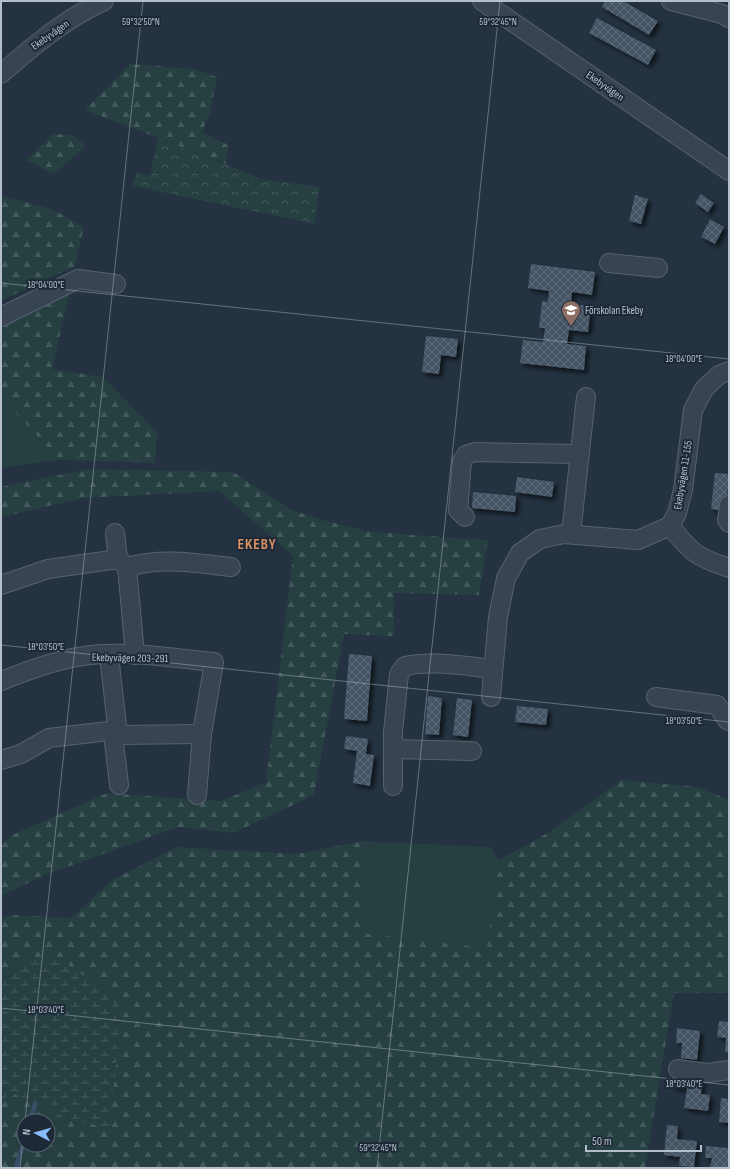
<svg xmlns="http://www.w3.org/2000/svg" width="730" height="1169" font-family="'Sofia Sans Condensed',sans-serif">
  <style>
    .green { fill: #264042 }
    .forest { fill: url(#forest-firs); fill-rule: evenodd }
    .wetland { fill: url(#wetland-marsh) }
    .park { fill: url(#park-crowns) }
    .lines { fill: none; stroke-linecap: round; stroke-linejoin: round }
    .stream { stroke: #374e69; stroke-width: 4.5 }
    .building { fill: url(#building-cross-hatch); filter: url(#shadow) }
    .minor-casing { stroke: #56626e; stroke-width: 20 }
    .minor { stroke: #384451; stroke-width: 18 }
    .ticks { fill: none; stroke: #b5bfcb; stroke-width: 1; stroke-opacity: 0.45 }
    .labels { text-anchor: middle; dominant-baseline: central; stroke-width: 4; stroke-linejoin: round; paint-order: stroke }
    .street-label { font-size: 11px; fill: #b5bfcb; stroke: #1d2936 }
    .poi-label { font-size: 11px; fill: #b5bfcb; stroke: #1d2936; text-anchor: start }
    .district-label { font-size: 15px; font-weight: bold; letter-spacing: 1px; fill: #db9061; stroke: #1d2936 }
    .ticks-label { font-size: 10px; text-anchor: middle; fill: #b5bfcb; stroke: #1d2936; stroke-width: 4; stroke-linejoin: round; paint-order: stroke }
  </style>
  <defs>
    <pattern id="forest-firs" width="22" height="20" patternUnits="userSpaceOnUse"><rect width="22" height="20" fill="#264042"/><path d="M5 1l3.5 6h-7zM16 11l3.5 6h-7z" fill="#435a5c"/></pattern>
    <pattern id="wetland-marsh" width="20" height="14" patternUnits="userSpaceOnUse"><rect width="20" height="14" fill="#264042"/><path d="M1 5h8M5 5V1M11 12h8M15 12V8" fill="none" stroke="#435a5c"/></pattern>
    <pattern id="park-crowns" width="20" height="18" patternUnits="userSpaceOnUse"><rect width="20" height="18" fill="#264042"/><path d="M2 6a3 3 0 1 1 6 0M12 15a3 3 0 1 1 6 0" fill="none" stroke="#435a5c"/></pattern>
    <pattern id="building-cross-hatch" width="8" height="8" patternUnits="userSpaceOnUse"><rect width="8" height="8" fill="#455566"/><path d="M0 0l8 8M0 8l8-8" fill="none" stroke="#5e6c7b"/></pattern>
    <filter id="shadow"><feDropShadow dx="3.5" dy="3.5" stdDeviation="2" flood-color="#0009"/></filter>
  </defs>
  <rect width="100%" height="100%" fill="#243241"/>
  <!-- green -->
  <g class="green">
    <path d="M1,397L59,460L1,468Z"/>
    <path d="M363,841L491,847L499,860L487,948L360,934Z"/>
  </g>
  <!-- forest -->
  <g class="forest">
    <path d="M130,64L194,69L217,77L210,113L202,132L228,145L226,164L85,110Z"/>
    <path d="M53,134L73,135L86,146L54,174L26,160Z"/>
    <path d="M1,196L52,209L84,227L75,266L1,301Z"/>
    <path d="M71,287L52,369L103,377L157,432L155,463L59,460L1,397V328Z"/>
    <path d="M88,469L233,472L292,510L322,520L371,532L488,540L479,595L394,593V636L344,634L314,795L233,833L178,827L45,875L1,896V846L12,835L107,793L220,801L266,783L293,556L219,491L84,498L1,517V487Z"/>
    <path d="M621,780L697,787L729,800V993H674L645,1168H1V1101L10,1092L72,1121L22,960L1,984V919L10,915L71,918L114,879L176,847L297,854L363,841L360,933L487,948L499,860L551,831ZM24,1121H48V1145H24Z"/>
  </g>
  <!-- wetland -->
  <path class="wetland" d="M22,960L62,961L104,989L122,1012L109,1127L72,1121L11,1092L1,1101V984Z"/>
  <!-- park -->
  <path class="park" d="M158,138L262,179L319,187L315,224L132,186L137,173L150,175Z"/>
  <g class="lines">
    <!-- stream -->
    <g class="stream">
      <path d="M30,1121L35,1104"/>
      <path d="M16,1168L24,1141"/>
    </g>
  </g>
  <!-- building -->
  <g class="building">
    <path d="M605,1H623L658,21L649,35L602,7Z"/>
    <path d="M597,18L656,50L648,65L589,33Z"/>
    <path d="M701,194L714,203L708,212L695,203Z"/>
    <path d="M635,195L648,199L641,224L629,221Z"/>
    <path d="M710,219L724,227L715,244L701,237Z"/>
    <path d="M531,264L595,272L592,295L572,292L571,304L591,306L588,332L569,330L567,344L586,346L584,370L520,363L523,340L543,342L545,328H539L542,301L548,302L549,291L528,288Z"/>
    <path d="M426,336L458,339L456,357L441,355L439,374L422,372Z"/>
    <path d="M715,473L729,474L726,511L711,509Z"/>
    <path d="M517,477L554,482L552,497L515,492Z"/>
    <path d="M473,492L516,496L515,512L472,508Z"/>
    <path d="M349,654L372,656L367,721L344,719Z"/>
    <path d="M428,696L442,698L439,735L425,734Z"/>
    <path d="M457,698L472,700L468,737L453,735Z"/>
    <path d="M517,706L548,709L546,725L515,722Z"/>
    <path d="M346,736L368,739L366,754L374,755L370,786L353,783L357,751L344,749Z"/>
    <path d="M719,1021L729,1022V1053L725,1052L726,1038L717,1037Z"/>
    <path d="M677,1028L700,1031L697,1060L681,1058L682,1043H676Z"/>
    <path d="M673,1076L702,1079L701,1094L710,1095L708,1111L684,1108L687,1088L672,1087Z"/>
    <path d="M721,1098L729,1099V1123L719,1122Z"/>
    <path d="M667,1125L678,1126L677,1139L697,1141L694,1167L679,1166L680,1157L664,1155Z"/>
    <path d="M706,1146L729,1148L728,1168H710L712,1158H705Z"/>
  </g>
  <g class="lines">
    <defs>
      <g id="minor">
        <path d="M482,1L729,171"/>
        <path d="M671,1L722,14L729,18"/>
        <path d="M1,74C32,47 66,18 104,1"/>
        <path d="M609,263L658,268"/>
        <path d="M1,317L78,279L116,284"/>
        <path d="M729,505L727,520L729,523"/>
        <path d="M465,517L458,510L462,461L466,455L475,452L579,454"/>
        <path d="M670,526C692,553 696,557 729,568"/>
        <path d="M115,533L118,559L127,567L135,655"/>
        <path d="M571,534L586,397"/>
        <path d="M127,567C164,557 194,563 231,567"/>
        <path d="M1,585L48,569L118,559"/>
        <path d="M109,655L118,735L114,742L119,785"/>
        <path d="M1,681C26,671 50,662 77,657C121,649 169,658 214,662L202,734L197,795"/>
        <path d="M491,697L498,617L506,578L520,553L540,539L564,534L638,540L670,526L677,513L683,490L693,410L704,389L719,375L729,371"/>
        <path d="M656,697L717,705L727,720L729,721"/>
        <path d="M118,735L202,734"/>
        <path d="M394,749L472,751"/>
        <path d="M1,760L21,754L49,738L117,730"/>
        <path d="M393,786V732L399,674L405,666C433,660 464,666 493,669"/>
        <path d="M678,1069L708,1073L729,1070"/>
      </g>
    </defs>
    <!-- minor casing -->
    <use href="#minor" class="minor-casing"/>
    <!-- minor -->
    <use href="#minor" class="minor"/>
  </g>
  <!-- ticks -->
  <path class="ticks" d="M1,283L729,359M1,645L729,722M1,1008L729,1085M25,1121L143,1M20,1168L24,1129M377,1168L500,1"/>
  <!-- icons -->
  <defs>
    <symbol id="school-pin" viewBox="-11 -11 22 30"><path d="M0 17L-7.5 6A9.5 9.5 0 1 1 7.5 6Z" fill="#8d6e63" stroke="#1d2936"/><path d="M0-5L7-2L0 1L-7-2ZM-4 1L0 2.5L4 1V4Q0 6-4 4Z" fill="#fff"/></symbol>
  </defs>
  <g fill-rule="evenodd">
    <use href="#school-pin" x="560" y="299" width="22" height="30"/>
  </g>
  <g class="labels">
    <!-- street labels -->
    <g class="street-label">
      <text transform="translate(50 35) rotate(-35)">Ekebyvägen</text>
      <text transform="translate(605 86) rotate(35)">Ekebyvägen</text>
      <text transform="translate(683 475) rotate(-81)">Ekebyvägen 11-155</text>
      <text transform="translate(130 658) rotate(1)">Ekebyvägen 203-291</text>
    </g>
    <!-- poi labels -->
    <g class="poi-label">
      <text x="585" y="310">Förskolan Ekeby</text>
    </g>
    <!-- district labels -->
    <g class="district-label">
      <text x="257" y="544">EKEBY</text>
    </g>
  </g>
  <g class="ticks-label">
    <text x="141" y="25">59°32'50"N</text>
    <text x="498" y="25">59°32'45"N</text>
    <text x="46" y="288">18°04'00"E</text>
    <text x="684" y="362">18°04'00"E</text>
    <text x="46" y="650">18°03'50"E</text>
    <text x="684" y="724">18°03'50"E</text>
    <text x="46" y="1013">18°03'40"E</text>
    <text x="684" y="1087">18°03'40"E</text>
    <text x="378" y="1151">59°32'45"N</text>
  </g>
  <!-- border -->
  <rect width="730" height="1169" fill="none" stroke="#b5bfcb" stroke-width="4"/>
  <!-- north arrow -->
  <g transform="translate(36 1133) rotate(276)"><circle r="19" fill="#1d2936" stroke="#5a6572"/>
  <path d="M0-3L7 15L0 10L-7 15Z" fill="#88bbfd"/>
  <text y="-6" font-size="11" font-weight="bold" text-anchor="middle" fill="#b5bfcb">N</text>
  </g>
  <!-- scale -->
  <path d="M586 1145v6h115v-6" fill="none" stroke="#b5bfcb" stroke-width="2"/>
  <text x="592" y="1145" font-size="12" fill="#b5bfcb" stroke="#1d2936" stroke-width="3" paint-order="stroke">50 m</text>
</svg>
